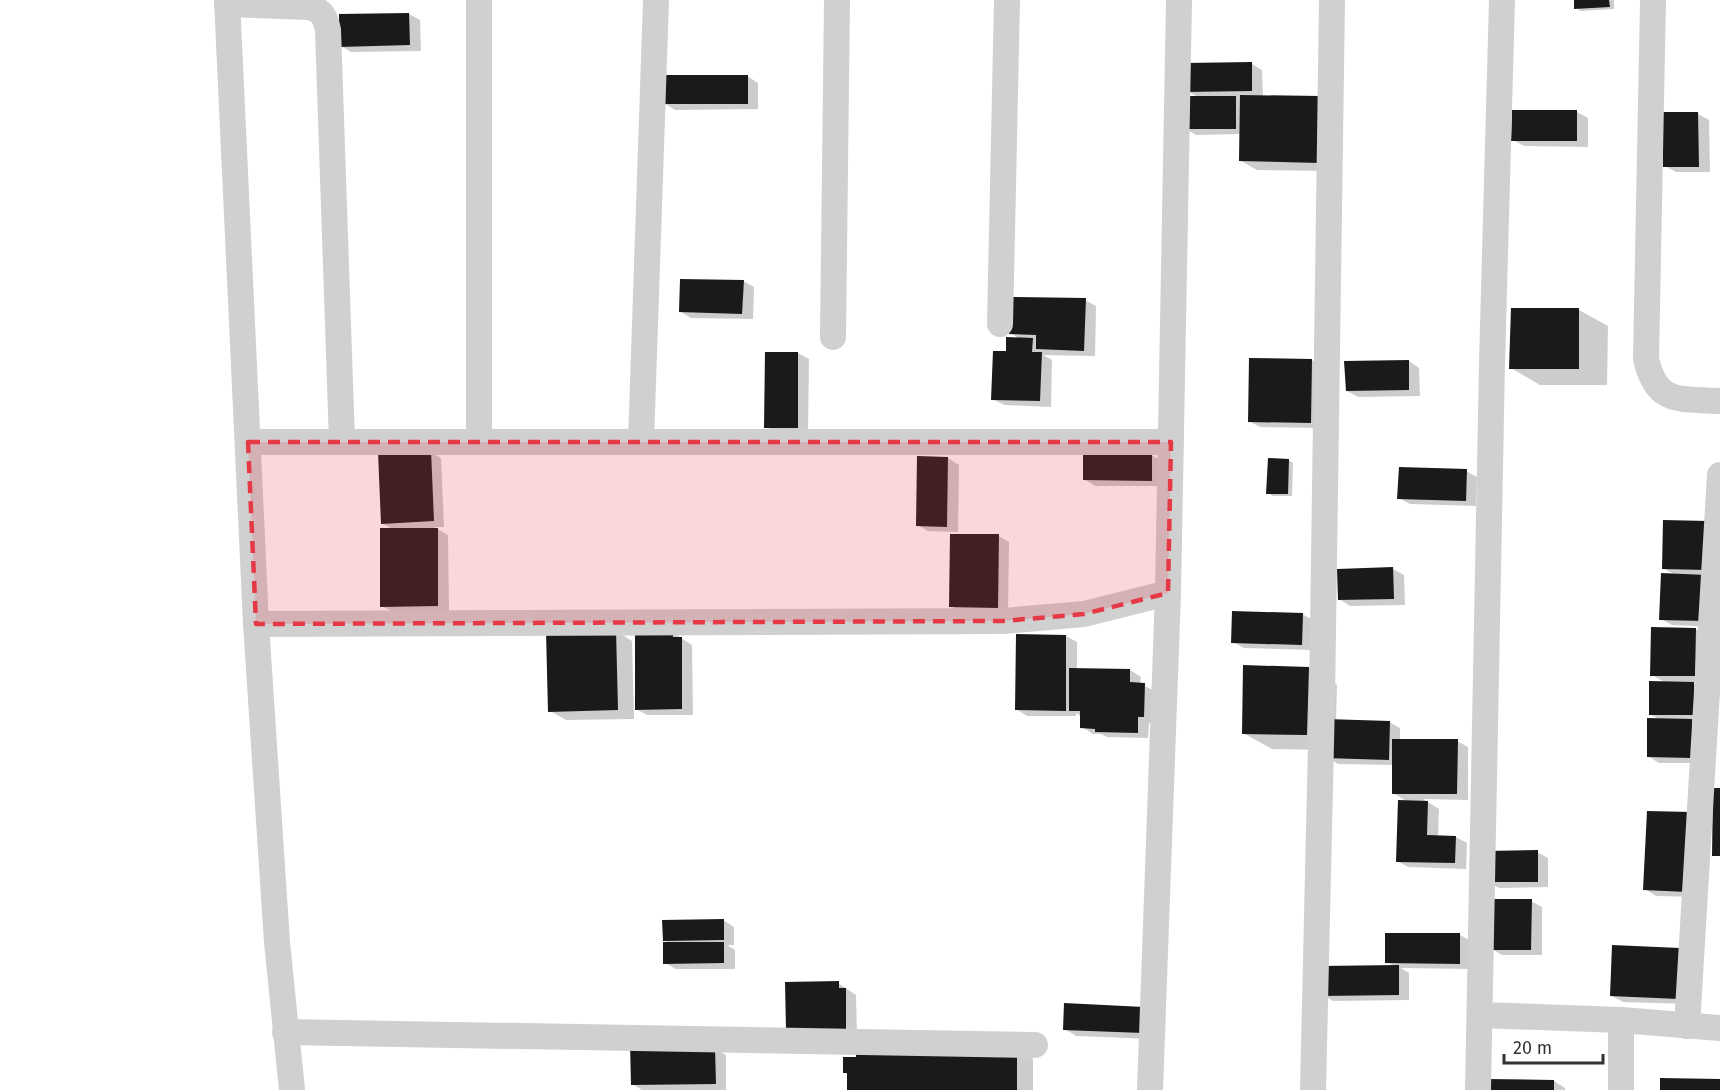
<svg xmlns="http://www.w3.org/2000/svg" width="1720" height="1090" font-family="'Fira Sans',sans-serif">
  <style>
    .shadow { fill: #0003 }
    .building { fill: #1a1a1a }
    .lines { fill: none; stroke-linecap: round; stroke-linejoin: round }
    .street { stroke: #d0d0d0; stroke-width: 26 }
    .marked { fill: #e63946; fill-opacity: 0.2; stroke: #e63946; stroke-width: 4.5; stroke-dasharray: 12 8; stroke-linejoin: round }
  </style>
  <rect width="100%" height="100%" fill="#fff"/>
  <!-- shadow -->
  <g class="shadow">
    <path d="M1576,0H1614V9L1581,11L1576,8Z"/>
    <path d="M409,14L420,20L421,51L351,52L341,46Z"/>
    <path d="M1252,64L1262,70L1263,97L1336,171L1257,170L1241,161V134L1196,135L1185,128L1198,97L1187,91Z"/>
    <path d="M747,76L758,83V109L675,110L664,103Z"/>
    <path d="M1577,112L1588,118V147L1524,146L1513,140Z"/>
    <path d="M1664,114H1698L1709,120L1710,172H1676L1665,166Z"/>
    <path d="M743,281L754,287L753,319L691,318L681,312Z"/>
    <path d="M1085,300L1096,306L1095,356L1043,355L1052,360L1051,407L1004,405L993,399L1008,352L1020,339L1010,333Z"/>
    <path d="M1512,309L1579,310L1608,326L1607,385H1540L1511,368Z"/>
    <path d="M798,353L809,359L808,433H777L766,427Z"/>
    <path d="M1312,360L1323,367L1322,428L1260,427L1249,421Z"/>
    <path d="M1409,361L1419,368L1420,396L1358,397L1347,391Z"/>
    <path d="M430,452L441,458L444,527H434L448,535L449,612H393L382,606L394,530L382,523Z"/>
    <path d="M1151,455L1162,461V486H1095L1084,479Z"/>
    <path d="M948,458L959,465L958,532L928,531L917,525Z"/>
    <path d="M1288,460L1293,463L1292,496H1273L1268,493Z"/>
    <path d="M1466,471L1477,477L1476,506L1410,504L1399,498Z"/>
    <path d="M1708,523L1715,627L1672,625L1661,619L1677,576L1663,568Z"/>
    <path d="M998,536L1009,542L1008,613H962L951,606Z"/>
    <path d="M1393,569L1404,575L1405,605L1350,606L1339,599Z"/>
    <path d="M1302,614L1313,620L1312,650L1244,648L1233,642Z"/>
    <path d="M1653,629H1696L1707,636L1706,682H1690L1705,690L1704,721L1692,720L1703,727L1702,763H1659L1648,756L1660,720L1650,714L1666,683L1652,675Z"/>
    <path d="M616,631L632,641L634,719L566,720L550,711Z"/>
    <path d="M672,632L692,645L693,715H647L636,709Z"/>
    <path d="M1066,636L1077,642V669L1130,670L1141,677L1140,684L1155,691V723H1149L1148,738L1107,737L1101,734H1093L1082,727V717L1076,713V716H1027L1016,709Z"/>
    <path d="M1309,668L1337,685L1336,721L1389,722L1400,728V740L1457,741L1468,747V800L1423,799L1439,809L1438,836L1456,837L1467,843L1466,869L1408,867L1397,861L1408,802L1393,793L1394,765L1338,764L1327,757V750L1272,749L1243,733Z"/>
    <path d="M1648,812L1698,897L1656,896L1645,889Z"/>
    <path d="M1537,852L1548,858V887L1499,888L1488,882Z"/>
    <path d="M1531,901L1542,907V955H1502L1492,949Z"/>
    <path d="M723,920L734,927V945H727L735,950V969H676L665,963L671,944L664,940Z"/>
    <path d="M1460,935L1471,941L1470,969L1401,968L1409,973V1000L1333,1001L1323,995L1394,966L1387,962Z"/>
    <path d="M1680,949L1689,1004L1623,1002L1612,996Z"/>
    <path d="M838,983L856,995L857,1034L798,1035Z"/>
    <path d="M1143,1008L1153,1039L1076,1036L1065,1029Z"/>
    <path d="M715,1049L726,1055V1090H642L632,1084Z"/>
    <path d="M1017,1049L1033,1059V1090H849V1075L844,1072Z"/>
    <path d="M1488,1080L1554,1081L1565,1088V1090H1488Z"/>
  </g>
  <!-- building -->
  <g class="building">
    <path d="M1574,0H1609L1610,7L1574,9Z"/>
    <path d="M409,13L410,45L339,47V14Z"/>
    <path d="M1252,62V91L1185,92V63Z"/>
    <rect x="662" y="75" width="86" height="29"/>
    <path d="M1240,95L1321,96L1320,163L1239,161Z"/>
    <rect x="1183" y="96" width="53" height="33"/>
    <path d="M1512,110H1577V141H1511Z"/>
    <path d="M1663,112H1698L1699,167H1663Z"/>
    <path d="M680,279L744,280L742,314L679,312Z"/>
    <path d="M1010,297L1086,298L1084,351L1036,349V335L1009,334Z"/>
    <path d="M1511,308H1579V369H1509Z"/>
    <path d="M1006,337L1033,338L1032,352H1042L1040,401L991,400L993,351H1006Z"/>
    <path d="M765,352H798V428H764Z"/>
    <path d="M1249,358L1312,359L1311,423L1248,422Z"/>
    <path d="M1409,360V390L1346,391L1344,361Z"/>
    <path d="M431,450L434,521L381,524L378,452Z"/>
    <path d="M1083,452L1152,453V481L1083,480Z"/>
    <path d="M917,456L948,457L947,527L916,526Z"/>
    <path d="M1268,458L1289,459L1288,494H1266Z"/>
    <path d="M1399,467L1467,469L1466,501L1397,499Z"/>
    <path d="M1663,520L1708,521L1707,570L1662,569Z"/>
    <path d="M380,528H438V606L380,607Z"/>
    <path d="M950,534H999L998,608L949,607Z"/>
    <path d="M1393,567L1394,599L1338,600L1337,569Z"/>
    <path d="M1661,573L1706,575L1704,621L1659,620Z"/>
    <path d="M1232,611L1303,613L1302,645L1231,643Z"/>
    <path d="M1651,627L1696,628L1695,676H1650Z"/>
    <path d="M616,630L618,710L548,712L546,631Z"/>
    <path d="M635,631H673V637H682V709L635,710Z"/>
    <path d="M1016,634L1066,635V711L1015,710Z"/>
    <path d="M1243,665L1309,667L1307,735L1242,734Z"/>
    <path d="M1069,668L1130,669V682L1145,683L1144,717H1138V733L1095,732V729L1080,728V711H1069Z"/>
    <path d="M1649,681L1694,682V715H1649Z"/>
    <path d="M1647,718L1692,719V758L1647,757Z"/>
    <path d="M1326,719L1390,721L1389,760L1325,758Z"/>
    <path d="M1392,739H1458L1457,794H1392Z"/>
    <path d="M1713,788H1720V856H1712Z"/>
    <path d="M1398,800L1428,801L1427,835L1456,836L1455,863L1396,862Z"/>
    <path d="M1647,811L1691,812L1688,892L1643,890Z"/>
    <path d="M1538,850V882H1487L1486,851Z"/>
    <path d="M1491,899H1532L1531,950H1490Z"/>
    <path d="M724,919V940L663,941L662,920Z"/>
    <path d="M1385,933H1460V964L1385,963Z"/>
    <path d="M663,942H724V963L663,964Z"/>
    <path d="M1612,945L1680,948L1679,999L1610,996Z"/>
    <path d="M1399,965V995L1321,996V966Z"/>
    <path d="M839,981V988H846V1029L786,1030L785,982Z"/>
    <path d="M1064,1003L1144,1007L1143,1033L1063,1030Z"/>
    <path d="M630,1043L715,1048L716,1084L631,1085Z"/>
    <path d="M856,1045L1017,1048V1090H847V1073H843V1057H856Z"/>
    <path d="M1660,1078L1720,1079V1090H1660Z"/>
    <path d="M1486,1079L1554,1080V1090H1486Z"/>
  </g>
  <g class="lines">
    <!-- street -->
    <g class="street">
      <path d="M227,0L256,624L277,942L292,1090"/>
      <path d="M479,0V442"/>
      <path d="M1653,0L1646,359C1657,406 1680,398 1720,401"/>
      <path d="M227,4L308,7C322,10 325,16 328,30L342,442"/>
      <path d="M1000,324L1007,0"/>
      <path d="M833,337L837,0"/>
      <path d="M248,442H1171"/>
      <path d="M641,442L656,0"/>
      <path d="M256,624L1003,621L1084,614L1168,593"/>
      <path d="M1480,1015L1621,1020L1720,1028"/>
      <path d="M1687,1026L1720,475"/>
      <path d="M285,1032L1035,1045"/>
      <path d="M1150,1090L1168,593L1179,0"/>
      <path d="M1313,1090L1322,700L1332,0"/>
      <path d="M1478,1090L1492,363L1502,0"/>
      <path d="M1621,1090V1020"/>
    </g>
  </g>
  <!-- marked area -->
  <path class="marked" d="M248,442H1171L1168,593L1084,614L1003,621L256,624Z"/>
  <!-- scale -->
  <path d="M1504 1054v9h99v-9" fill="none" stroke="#333333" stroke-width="3"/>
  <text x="1513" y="1054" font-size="18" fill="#333333" stroke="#ffffff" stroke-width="4.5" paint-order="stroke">20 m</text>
</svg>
